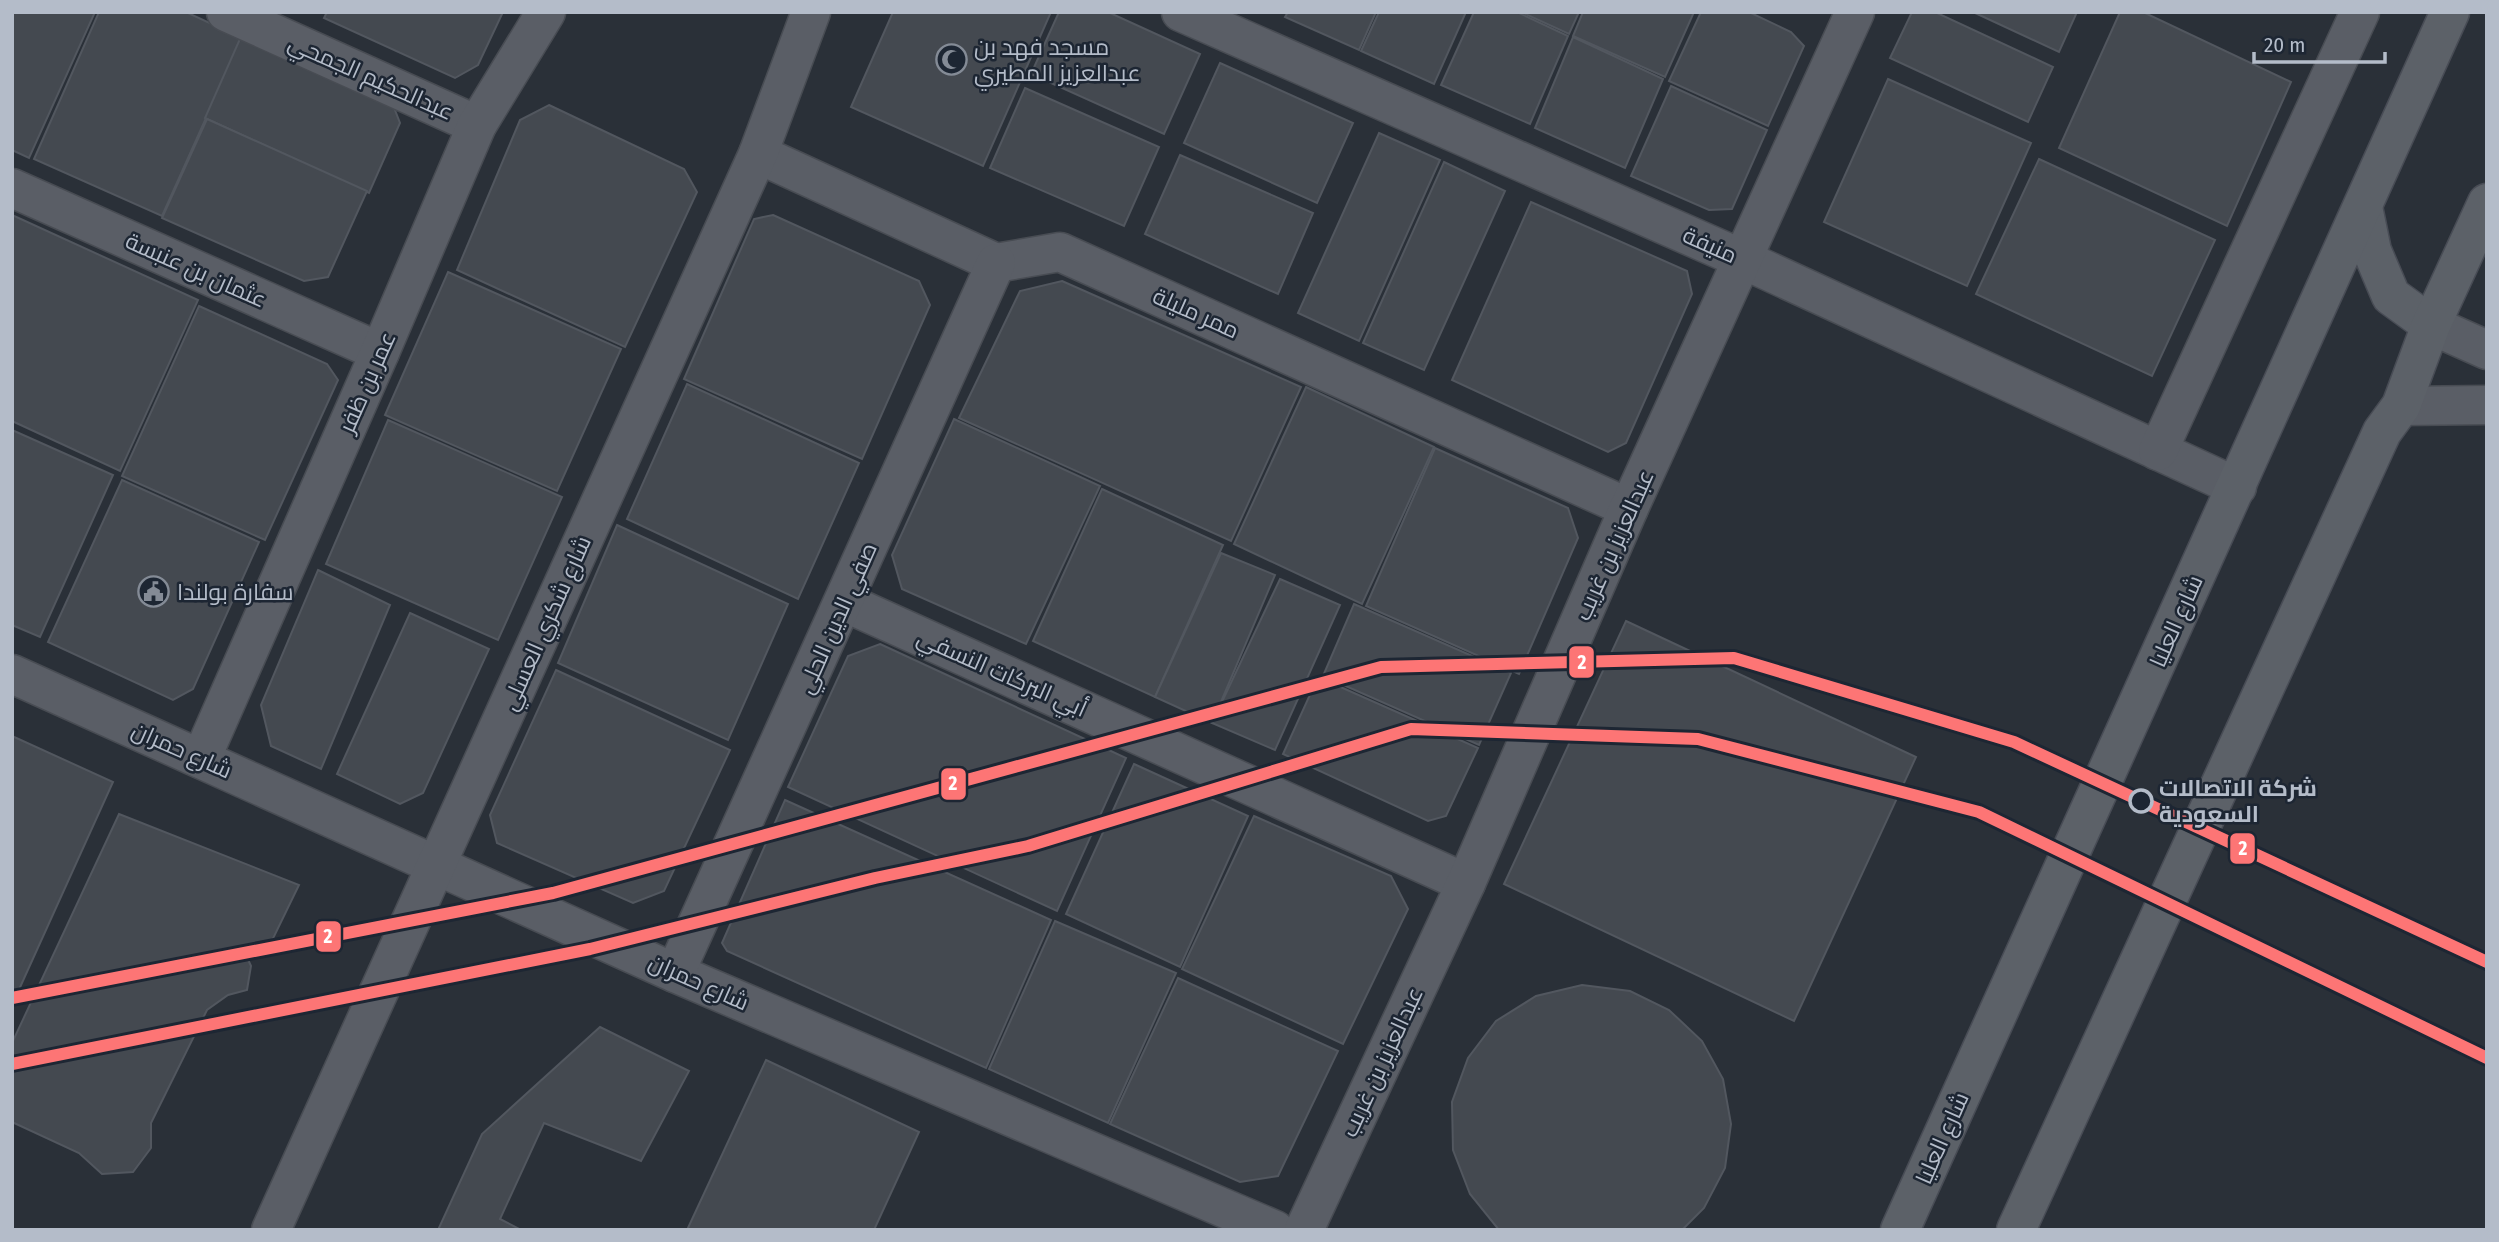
<svg xmlns="http://www.w3.org/2000/svg" width="2499" height="1242" font-family="'Fira Sans Condensed',Cairo,sans-serif">
  <style>
    .building { fill: #444950; stroke: #52575f; stroke-width: 2 }
    .lines { fill: none; stroke-linecap: round; stroke-linejoin: round }
    .minor-casing { stroke: #484c53; stroke-width: 41 }
    .major-casing { stroke: #484c55; stroke-width: 41 }
    .minor { stroke: #5a5e66; stroke-width: 38 }
    .major { stroke: #5c6168; stroke-width: 38 }
    .metro-1-casing { stroke: #1d2633; stroke-width: 18 }
    .metro-1 { stroke: #fd7575; stroke-width: 12 }
    .stop-dot { fill: #1d2633; stroke: #b4bcc9; stroke-width: 3.5 }
    .labels { text-anchor: middle; dominant-baseline: central; stroke-width: 5; stroke-linejoin: round; paint-order: stroke }
    .poi-label { font-size: 23px; fill: #b4bcc9; stroke: #1d2633; text-anchor: start }
    .street-label { font-size: 23px; fill: #b4bcc9; stroke: #1d2633 }
    .stop-label { font-size: 23px; font-weight: bold; fill: #b4bcc9; stroke: #1d2633; text-anchor: start }
    .line-badge { stroke: #1d2633; stroke-width: 2.5 }
    .badge-label { font-size: 19px; text-anchor: middle; font-weight: bold; fill: #fff }
  </style>
  <rect width="100%" height="100%" fill="#2a3038"/>
  <!-- building -->
  <g class="building">
    <path d="M12,12H95L29,158L12,150Z"/>
    <path d="M99,12H186L242,38L162,216L34,159Z"/>
    <path d="M327,12H503L478,65L455,78L324,18Z"/>
    <path d="M893,12H1051L983,166L851,107Z"/>
    <path d="M1059,12H1108L1200,54L1164,134L1031,74Z"/>
    <path d="M1288,12H1376L1359,50L1285,17Z"/>
    <path d="M1379,12H1466L1434,84L1361,51Z"/>
    <path d="M1474,12H1517L1568,36L1530,124L1441,85Z"/>
    <path d="M1521,12H1579L1569,34Z"/>
    <path d="M1583,12H1694L1665,77L1573,36Z"/>
    <path d="M1701,12H1749L1791,32L1804,46L1768,126L1669,81Z"/>
    <path d="M1912,12H1935L2053,67L2028,122L1890,58Z"/>
    <path d="M1973,12H2077L2059,52Z"/>
    <path d="M2120,12H2143L2291,82L2227,226L2059,148Z"/>
    <path d="M243,32L391,100L400,123L369,193L205,118Z"/>
    <path d="M1573,37L1663,79L1625,168L1535,128Z"/>
    <path d="M1220,63L1353,123L1317,203L1184,143Z"/>
    <path d="M1888,79L2031,143L1967,286L1824,222Z"/>
    <path d="M1671,86L1767,130L1732,209L1709,210L1631,176Z"/>
    <path d="M1025,88L1159,147L1124,226L990,168Z"/>
    <path d="M549,105L684,169L697,192L625,347L457,270L520,120Z"/>
    <path d="M207,119L367,191L328,277L304,281L162,218Z"/>
    <path d="M1379,133L1440,160L1359,341L1298,313Z"/>
    <path d="M1180,155L1313,213L1278,294L1145,234Z"/>
    <path d="M2039,159L2215,240L2152,376L1976,294Z"/>
    <path d="M1444,162L1505,191L1424,370L1363,343Z"/>
    <path d="M1531,202L1687,271L1692,294L1626,443L1608,452L1452,380Z"/>
    <path d="M12,215L198,300L120,471L12,421Z"/>
    <path d="M773,215L919,281L930,305L862,459L684,379L754,219Z"/>
    <path d="M448,272L621,349L557,491L385,415Z"/>
    <path d="M1062,281L1301,387L1231,541L959,418L1020,291Z"/>
    <path d="M199,306L327,364L338,380L265,540L122,476Z"/>
    <path d="M687,384L859,463L798,599L627,519Z"/>
    <path d="M1306,387L1434,447L1362,604L1234,544Z"/>
    <path d="M954,419L1100,486L1026,644L902,589L892,555Z"/>
    <path d="M388,420L562,497L498,640L326,564Z"/>
    <path d="M12,430L113,475L40,637L12,625Z"/>
    <path d="M1435,448L1568,508L1578,538L1519,674L1366,606Z"/>
    <path d="M122,480L259,542L193,689L173,700L48,642Z"/>
    <path d="M1102,489L1223,545L1155,697L1033,641Z"/>
    <path d="M617,525L788,604L728,740L558,663Z"/>
    <path d="M1221,553L1275,575L1212,723L1155,697Z"/>
    <path d="M318,570L390,605L321,769L271,746L261,705Z"/>
    <path d="M1280,579L1340,605L1275,750L1212,723Z"/>
    <path d="M1354,604L1511,673L1479,745L1323,676Z"/>
    <path d="M410,613L489,649L423,793L400,804L337,774Z"/>
    <path d="M1626,621L1916,757L1794,1021L1504,884Z"/>
    <path d="M880,644L1126,758L1057,911L788,787L848,656Z"/>
    <path d="M556,670L730,750L664,891L633,903L497,843L490,815Z"/>
    <path d="M1318,677L1478,748L1446,816L1428,821L1283,754Z"/>
    <path d="M12,736L113,782L12,1005Z"/>
    <path d="M1134,764L1248,816L1180,967L1066,914Z"/>
    <path d="M785,800L1051,920L986,1068L727,951L722,943Z"/>
    <path d="M119,814L299,885L265,955L245,953L251,966L247,990L228,995L207,1010L151,1123V1148L133,1172L102,1174L79,1153L12,1122V1043Z"/>
    <path d="M1254,816L1391,876L1408,909L1343,1044L1182,969Z"/>
    <path d="M1055,921L1176,973L1108,1123L989,1069Z"/>
    <path d="M1178,978L1338,1051L1278,1176L1240,1182L1110,1124Z"/>
    <path d="M1582,985L1630,991L1669,1010L1702,1041L1723,1079L1731,1124L1725,1168L1704,1208L1682,1230H1499L1470,1194L1453,1150L1452,1102L1468,1058L1496,1021L1536,996Z"/>
    <path d="M600,1027L689,1071L641,1161L544,1123L500,1219L521,1230H438L482,1134Z"/>
    <path d="M766,1060L919,1132L874,1230H687Z"/>
  </g>
  <g class="lines">
    <defs>
      <g id="minor">
        <path d="M226,12L477,125"/>
        <path d="M1181,12L1742,259L2237,487"/>
        <path d="M758,154L996,263L1060,252L1629,508"/>
        <path d="M12,188L380,352"/>
        <path d="M2431,325L2487,350"/>
        <path d="M2401,406L2487,405"/>
        <path d="M2158,451L2360,12"/>
        <path d="M844,602L1466,883"/>
        <path d="M12,674L675,973L1275,1230"/>
        <path d="M201,759L380,352L477,125L546,12"/>
        <path d="M675,973L996,263"/>
        <path d="M271,1230L758,154L811,12"/>
        <path d="M1304,1230L1466,883L1629,508L1855,12"/>
      </g>
      <g id="major">
        <path d="M2363,207L2372,251L2391,296L2431,325"/>
        <path d="M1900,1230L2450,12"/>
        <path d="M2016,1230L2382,432L2401,406L2431,325L2487,203"/>
      </g>
    </defs>
    <!-- minor casing -->
    <use href="#minor" class="minor-casing"/>
    <!-- major casing -->
    <use href="#major" class="major-casing"/>
    <!-- minor -->
    <use href="#minor" class="minor"/>
    <!-- major -->
    <use href="#major" class="major"/>
    <defs>
      <g id="metro-1">
        <path d="M12,998L553,893L1381,667L1734,658L2014,742L2487,962"/>
        <path d="M12,1064L590,949L875,878L1028,846L1411,729L1698,739L1979,812L2487,1058"/>
      </g>
    </defs>
    <!-- metro-1 casing -->
    <use href="#metro-1" class="metro-1-casing"/>
    <!-- metro-1 -->
    <use href="#metro-1" class="metro-1"/>
  </g>
  <!-- icons -->
  <defs>
    <symbol id="mosque-ring" viewBox="-11 -11 22 22"><circle r="9.5" fill="#1d2633" stroke="#848b96" stroke-width="1.5"/><path d="M3.5-4.9A6 6 0 1 0 3.5 4.9A5 5 0 1 1 3.5-4.9Z" fill="#848b96"/></symbol>
    <symbol id="civic-ring" viewBox="-11 -11 22 22"><circle r="9.5" fill="#1d2633" stroke="#848b96" stroke-width="1.5"/><path d="M-.6-6.5H3V-4.5H.6V-3L4-1V1h2V6H-6V1h2V-1L-.6-3ZM-1.2 2.5V6h2.4V2.5Z" fill="#848b96"/></symbol>
  </defs>
  <g fill-rule="evenodd">
    <use href="#mosque-ring" x="934" y="42" width="35" height="35"/>
    <use href="#civic-ring" x="136" y="574" width="35" height="35"/>
  </g>
  <!-- markers -->
  <circle class="stop-dot" cx="2141" cy="801" r="11"/>
  <g class="labels">
    <!-- poi labels -->
    <g class="poi-label">
      <text x="974" y="47">مسجد فهد بن<tspan x="974" dy="26">عبدالعزيز المطيري</tspan></text>
      <text x="177" y="592">سفارة بولندا</text>
    </g>
    <!-- street labels -->
    <g class="street-label">
      <text transform="translate(371 77) rotate(24)">عبدالحكيم الجمحي</text>
      <text transform="translate(1710 245) rotate(24)">منيفة</text>
      <text transform="translate(196 270) rotate(24)">عثمان بن عنبسة</text>
      <text transform="translate(1196 313) rotate(24)">ممر مليلة</text>
      <text transform="translate(367 382) rotate(-66)">عمر بن ظفر</text>
      <text transform="translate(1614 545) rotate(-66)">عبدالعزيز بن غريب</text>
      <text transform="translate(837 618) rotate(-66)">صفي الدين الحلي</text>
      <text transform="translate(2176 621) rotate(-66)">شارع العليا</text>
      <text transform="translate(546 623) rotate(-66)">شارع شكري العسلي</text>
      <text transform="translate(1002 673) rotate(24)">أبي البركات النسفي</text>
      <text transform="translate(182 750) rotate(24)">شارع حمران</text>
      <text transform="translate(699 982) rotate(24)">شارع حمران</text>
      <text transform="translate(1382 1062) rotate(-65)">عبدالعزيز بن غريب</text>
      <text transform="translate(1942 1138) rotate(-66)">شارع العليا</text>
    </g>
    <!-- stop labels -->
    <g class="stop-label">
      <text x="2159" y="788">شركة الاتصالات<tspan x="2159" dy="26">السعودية</tspan></text>
    </g>
  </g>
  <g class="line-badge">
    <rect x="1568" y="645" width="27" height="34" rx="7" fill="#fd7575"/>
    <rect x="940" y="767" width="27" height="34" rx="7" fill="#fd7575"/>
    <rect x="2229" y="832" width="27" height="33" rx="7" fill="#fd7575"/>
    <rect x="315" y="920" width="27" height="33" rx="7" fill="#fd7575"/>
  </g>
  <g class="badge-label">
    <text x="1582" y="669">2</text>
    <text x="953" y="790">2</text>
    <text x="2243" y="855">2</text>
    <text x="328" y="943">2</text>
  </g>
  <!-- border -->
  <rect width="2499" height="1242" fill="none" stroke="#b4bcc9" stroke-width="28"/>
  <!-- scale -->
  <path d="M2254 52v10h131v-10" fill="none" stroke="#b4bcc9" stroke-width="3.5"/>
  <text x="2264" y="52" font-size="21" fill="#b4bcc9" stroke="#1d2633" stroke-width="5" paint-order="stroke">20 m</text>
</svg>
